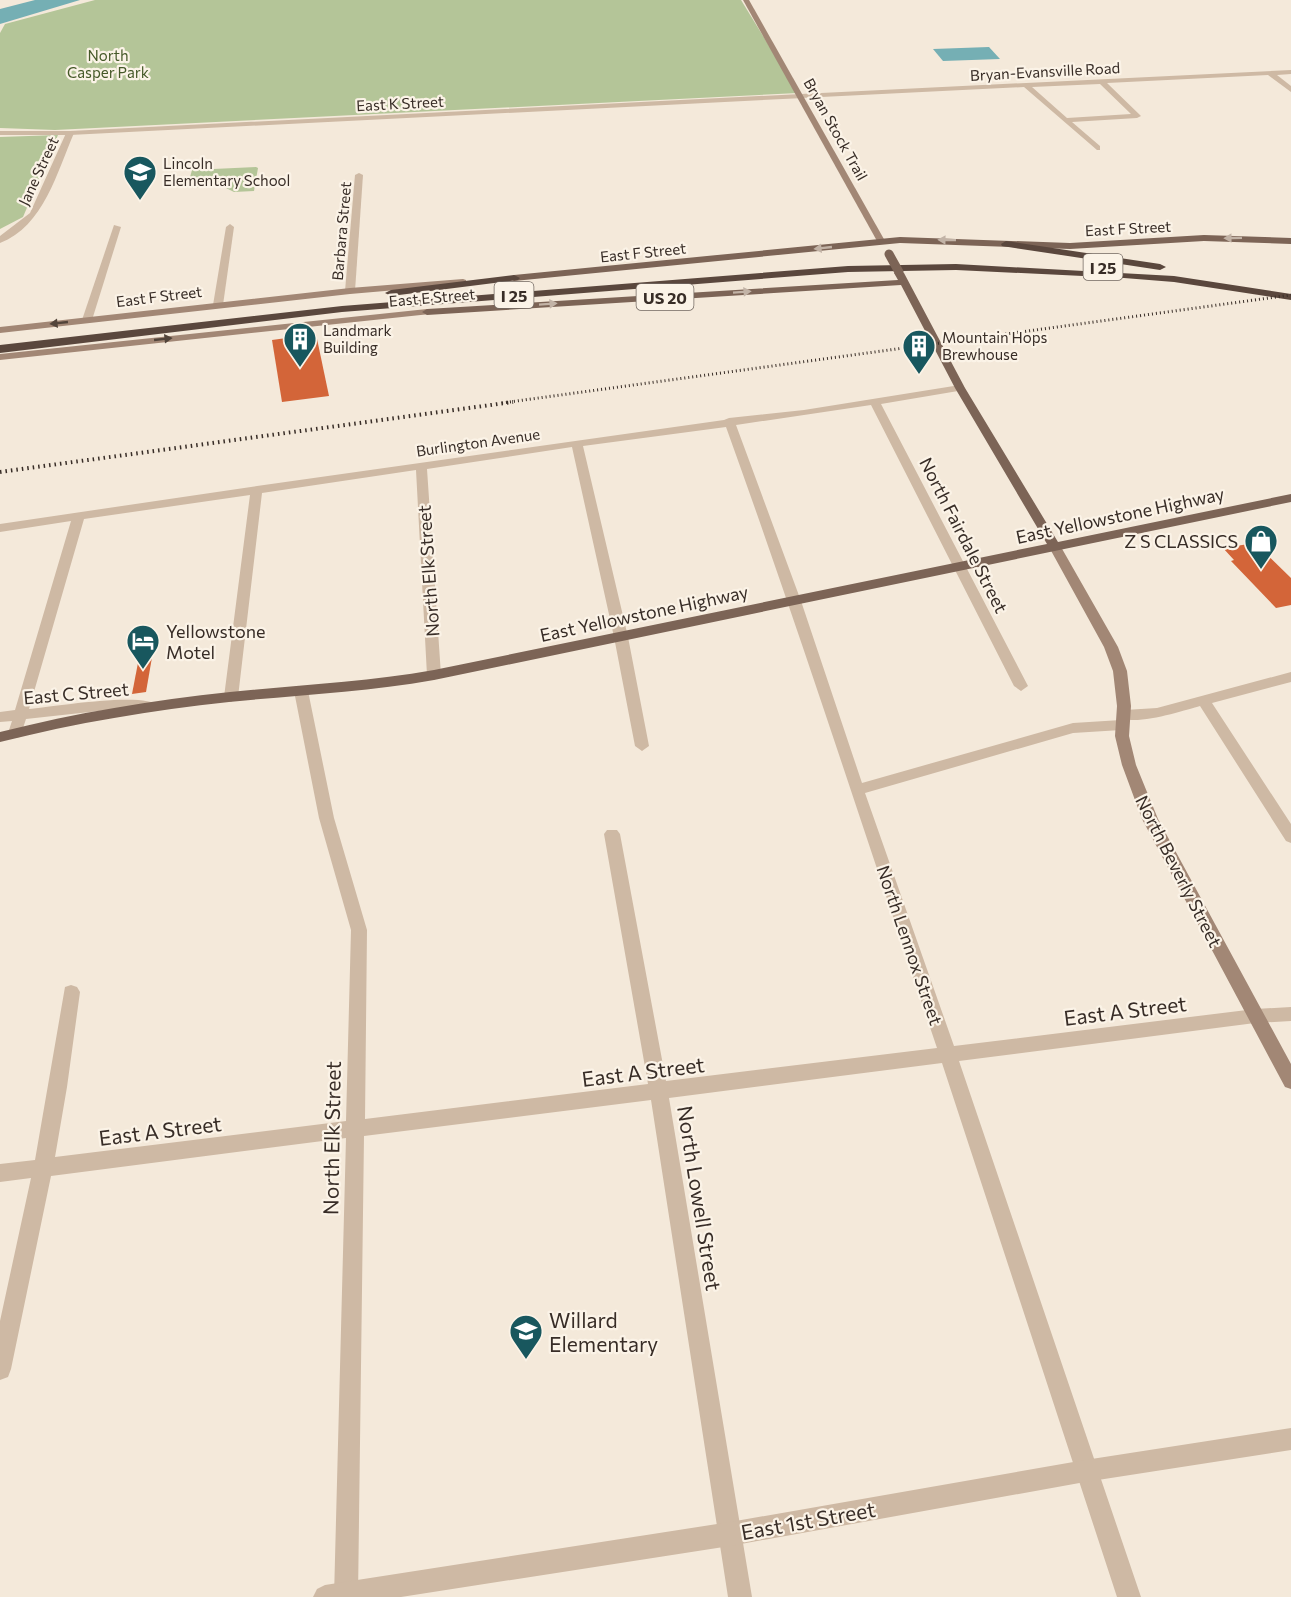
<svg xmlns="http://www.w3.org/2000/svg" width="1291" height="1597" font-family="Commissioner,sans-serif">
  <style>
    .green { fill: #b4c598 }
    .water { fill: #75afb4 }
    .building { fill: #d36539 }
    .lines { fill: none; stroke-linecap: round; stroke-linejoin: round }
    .minor { fill: #ceb9a4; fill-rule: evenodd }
    .tertiary { fill: #ceb9a4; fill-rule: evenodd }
    .secondary { fill: #a28775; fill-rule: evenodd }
    .primary { fill: #7c6456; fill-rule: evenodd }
    .motorway { fill: #5a473d; fill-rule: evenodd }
    .rail-far1 { stroke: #382d27; stroke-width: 3; stroke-dasharray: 1 3; stroke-linecap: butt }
    .rail { stroke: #382d27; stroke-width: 4; stroke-dasharray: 1.5 4; stroke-linecap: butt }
    .primary-bridge { stroke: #7c6456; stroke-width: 9 }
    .oneway { fill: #c2b3a6 }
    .oneway2 { fill: #52443a }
    .labels { text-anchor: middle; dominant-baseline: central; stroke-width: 4.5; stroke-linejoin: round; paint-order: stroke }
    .far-park-label { font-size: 15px; fill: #455928; stroke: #fbf3e7 }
    .far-street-label { font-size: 15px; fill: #382d27; stroke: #fbf3e7 }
    .far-poi-label { font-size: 15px; fill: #382d27; stroke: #fbf3e7; text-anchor: start }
    .shield { fill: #fbf3e7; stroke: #726861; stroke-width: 1.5 }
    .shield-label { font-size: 16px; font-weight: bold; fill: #382d27 }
    .street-label { font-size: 18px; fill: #382d27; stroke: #fbf3e7 }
    .poi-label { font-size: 18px; fill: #382d27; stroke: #fbf3e7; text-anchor: end }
    .near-street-label { font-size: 21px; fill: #382d27; stroke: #fbf3e7 }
    .near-poi-label { font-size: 21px; fill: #382d27; stroke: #fbf3e7; text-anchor: start }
  </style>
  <rect width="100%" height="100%" fill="#f4e9da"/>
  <!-- green -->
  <g class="green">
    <path d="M95,0H741L798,93L55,130L0,128V33L5,24Z"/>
    <path d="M58,135L23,217L0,229V137Z"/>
    <path d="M256,167L258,168L254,191L234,192L222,186L187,188L192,170Z"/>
  </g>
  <!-- water -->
  <g class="water">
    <path d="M35,0H80L0,24V9Z"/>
    <path d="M989,47L1000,59L943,61L933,49Z"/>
  </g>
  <!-- building -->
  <g class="building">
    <path d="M316,334L329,396L282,402L272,340Z"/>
    <path d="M1255,543L1291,578V605L1276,608L1231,561L1234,560L1223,548Z"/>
    <path d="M155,640L146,692L132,694L142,642Z"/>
  </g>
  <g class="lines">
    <!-- minor -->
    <g class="minor">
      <path d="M1291,70V74L1277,75L1291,86V92L1268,75L1107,83L1141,116L1137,118L1072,122L1100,146V150H1097L1024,87L801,98L797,96L801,94ZM1100,84L1131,114L1067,118L1032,87Z"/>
      <path d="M67,131L74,133C57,172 44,226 0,243V236L30,213Z"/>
      <path d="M359,173L363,175L355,291L350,294L345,291L355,175Z"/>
      <path d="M230,224L234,227L223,305L218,308L213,305L226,227Z"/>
      <path d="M114,225L121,227L92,320L84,322L82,320Z"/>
      <path d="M960,385L965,388L964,390L881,404L1028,686L1021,691L1014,686L871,405L736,425L801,601L862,783L1073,723L1121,720L1128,725L1121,730L1073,733L865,793L954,1046L1255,1009L1291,1007V1021L1255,1023L959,1061L1141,1597H1117L942,1063L669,1098L752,1597H728L651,1100L364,1136L358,1597H334L346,1138L51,1176L11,1369L8,1377L0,1380V1321L31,1178L0,1182V1164L35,1160L65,987L71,985L77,987L80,992L67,1087L55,1157L346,1121L351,930L319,818L294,691L296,688H306L308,691L334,818L367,930L365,1119L648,1084L604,834L607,830H617L620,834L666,1081L937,1048C867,841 800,632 726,427L583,446L628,637L649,746L642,751L635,746L614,637L572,447L427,469L441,675L434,680L427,675L416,470L262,493L238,697L231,702L224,697L250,495L84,519L29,709C50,707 147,691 158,706L151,711L117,709L26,719L20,737L15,738L8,733L12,721L0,722V712L15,710L71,521L0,532V524L257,486L724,420L729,418L804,410Z"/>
      <path d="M1291,672V682L1212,703L1291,824V843L1286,841L1200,706C1185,710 1128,729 1118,715L1125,710L1157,708Z"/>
    </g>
    <!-- tertiary -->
    <g class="tertiary">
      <path d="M801,94L804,98L70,135H0V131H70Z"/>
      <path d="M1291,1428V1450L1085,1482L730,1546L401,1597H313L317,1589L325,1585L730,1522L1085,1460Z"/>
    </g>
    <!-- secondary -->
    <g class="secondary">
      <path d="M743,0H749L885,241L884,243L877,241Z"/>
      <path d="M463,279L466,280V284L350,294L0,333V327L350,288Z"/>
      <path d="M427,309L432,312L430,314L0,360V354Z"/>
      <path d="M1055,543L1061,547L1118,647L1127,671L1131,706L1129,736L1136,765L1158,819L1291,1064V1089L1285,1087L1142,819L1122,765L1115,736L1117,706L1113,671L1104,647L1049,547Z"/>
    </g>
    <!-- primary -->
    <g class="primary">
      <path d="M1204,235L1291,238V244L1204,241L1070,249L900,243L514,281L509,278L514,275L900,237L1070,243Z"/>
      <path d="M899,270L904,273L965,388L1058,542L1291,494V502L434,680C366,692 298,695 229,702C152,710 76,723 0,742V732C76,713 152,700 230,692C298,685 366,682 434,670L1047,544L955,388L901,285L427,315L422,312L427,309L898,280L894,273Z"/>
    </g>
    <!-- motorway -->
    <g class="motorway">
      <path d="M1006,241L1160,264L1166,267L1160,270L1002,246L1001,244Z"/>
      <path d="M956,264L1174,276L1291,294V300L1174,282L1124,278L956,270L848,272L342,312L0,353V345L342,306L848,266Z"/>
      <path d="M514,275L520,278L518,280L391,296L385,293L391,290Z"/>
    </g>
    <!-- rail-far1 -->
    <path class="rail-far1" d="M502,403L1291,295"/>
    <!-- rail -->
    <path class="rail" d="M0,472L513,402"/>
    <!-- primary-bridge -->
    <path class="primary-bridge" d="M889,254L899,272"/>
  </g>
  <!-- one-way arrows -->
  <defs><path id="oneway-solid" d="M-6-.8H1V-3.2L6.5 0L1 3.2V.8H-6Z" transform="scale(1.5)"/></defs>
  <g class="oneway">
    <use href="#oneway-solid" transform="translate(1233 238) rotate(179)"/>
    <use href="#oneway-solid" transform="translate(947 240) rotate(-179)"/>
    <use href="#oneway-solid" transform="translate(823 248) rotate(174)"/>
    <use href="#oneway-solid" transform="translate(742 292) rotate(-4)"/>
    <use href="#oneway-solid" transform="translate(548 304) rotate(-4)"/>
  </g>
  <g class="oneway2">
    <use href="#oneway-solid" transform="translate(59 323) rotate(174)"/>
    <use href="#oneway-solid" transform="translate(163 339) rotate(-6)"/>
  </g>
  <!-- icons -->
  <defs>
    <symbol id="school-pin" viewBox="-11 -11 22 30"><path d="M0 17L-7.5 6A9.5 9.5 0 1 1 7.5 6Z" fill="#18575e" stroke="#fbf3e7"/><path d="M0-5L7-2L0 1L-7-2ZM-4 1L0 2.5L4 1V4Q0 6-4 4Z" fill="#fff"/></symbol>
    <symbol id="building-pin" viewBox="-11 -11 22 30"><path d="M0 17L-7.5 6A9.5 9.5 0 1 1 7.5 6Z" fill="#18575e" stroke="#fbf3e7"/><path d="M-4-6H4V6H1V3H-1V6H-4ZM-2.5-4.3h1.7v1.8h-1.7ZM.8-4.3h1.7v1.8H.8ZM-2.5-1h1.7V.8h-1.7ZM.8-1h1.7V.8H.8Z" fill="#fff"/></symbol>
    <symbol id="shop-pin" viewBox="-11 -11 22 30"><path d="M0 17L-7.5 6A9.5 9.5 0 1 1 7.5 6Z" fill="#18575e" stroke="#fbf3e7"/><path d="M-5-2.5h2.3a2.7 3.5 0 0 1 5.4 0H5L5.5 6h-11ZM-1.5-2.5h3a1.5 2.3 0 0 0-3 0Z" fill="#fff"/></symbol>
    <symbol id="hotel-pin" viewBox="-11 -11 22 30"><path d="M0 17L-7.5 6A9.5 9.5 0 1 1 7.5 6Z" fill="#18575e" stroke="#fbf3e7"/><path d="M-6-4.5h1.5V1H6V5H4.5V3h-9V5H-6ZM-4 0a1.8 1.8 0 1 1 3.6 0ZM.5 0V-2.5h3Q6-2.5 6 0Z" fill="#fff"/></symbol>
  </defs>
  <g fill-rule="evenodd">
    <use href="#school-pin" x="121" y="153" width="38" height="52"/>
    <use href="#building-pin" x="281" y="320" width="38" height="52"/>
    <use href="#building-pin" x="900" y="327" width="38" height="52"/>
    <use href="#shop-pin" x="1242" y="522" width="38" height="52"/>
    <use href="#hotel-pin" x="124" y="622" width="38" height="52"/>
    <use href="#school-pin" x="507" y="1312" width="38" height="52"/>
  </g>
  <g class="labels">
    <!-- far-park labels -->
    <g class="far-park-label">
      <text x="108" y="55">North<tspan x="108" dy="17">Casper Park</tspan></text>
    </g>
    <!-- far-street labels -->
    <g class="far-street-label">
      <text transform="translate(1045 71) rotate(-3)">Bryan-Evansville Road</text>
      <text transform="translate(400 103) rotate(-3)">East K Street</text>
      <text transform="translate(836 129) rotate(61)">Bryan Stock Trail</text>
      <text transform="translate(38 171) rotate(-65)">Jane Street</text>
      <text transform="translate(1128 228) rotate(-3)">East F Street</text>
      <text transform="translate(341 231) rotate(-85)">Barbara Street</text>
      <text transform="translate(643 252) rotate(-6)">East F Street</text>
      <text transform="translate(159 296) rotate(-7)">East F Street</text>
      <text transform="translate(432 297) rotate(-5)">East E Street</text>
      <text transform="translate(478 442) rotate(-8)">Burlington Avenue</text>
    </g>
    <!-- far-poi labels -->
    <g class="far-poi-label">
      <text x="163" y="163">Lincoln<tspan x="163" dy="17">Elementary School</tspan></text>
      <text x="323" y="330">Landmark<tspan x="323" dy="17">Building</tspan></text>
      <text x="942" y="337">Mountain Hops<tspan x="942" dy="17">Brewhouse</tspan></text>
    </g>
    <!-- shield labels -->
    <g class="shield">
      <rect x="1083.5" y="254" width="39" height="26" rx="4.5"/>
      <rect x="494.5" y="282" width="39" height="26" rx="4.5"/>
      <rect x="636.5" y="284" width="57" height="26" rx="4.5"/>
    </g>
    <g class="shield-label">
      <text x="1103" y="267">I 25</text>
      <text x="514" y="295">I 25</text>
      <text x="665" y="297">US 20</text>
    </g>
    <!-- street labels -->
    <g class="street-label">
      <text transform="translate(1120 515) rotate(-12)">East Yellowstone Highway</text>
      <text transform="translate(964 535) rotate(63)">North Fairdale Street</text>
      <text transform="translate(428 571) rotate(-94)">North Elk Street</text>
      <text transform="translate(644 613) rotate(-12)">East Yellowstone Highway</text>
      <text transform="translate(76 693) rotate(-5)">East C Street</text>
      <text transform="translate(1179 871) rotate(63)">North Beverly Street</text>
      <text transform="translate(910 945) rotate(71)">North Lennox Street</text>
    </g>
    <!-- poi labels -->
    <g class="poi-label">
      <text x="1238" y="541">Z S CLASSICS</text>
      <text x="166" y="631" text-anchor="start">Yellowstone<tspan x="166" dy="21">Motel</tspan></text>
    </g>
    <!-- near-street labels -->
    <g class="near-street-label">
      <text transform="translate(1125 1010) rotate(-7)">East A Street</text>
      <text transform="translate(643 1071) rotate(-7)">East A Street</text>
      <text transform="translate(160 1130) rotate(-7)">East A Street</text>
      <text transform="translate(331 1138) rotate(-89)">North Elk Street</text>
      <text transform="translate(700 1198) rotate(81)">North Lowell Street</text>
      <text transform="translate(808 1520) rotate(-10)">East 1st Street</text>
    </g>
    <!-- near-poi labels -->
    <g class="near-poi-label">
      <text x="549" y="1319">Willard<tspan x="549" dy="24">Elementary</tspan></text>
    </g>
  </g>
</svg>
